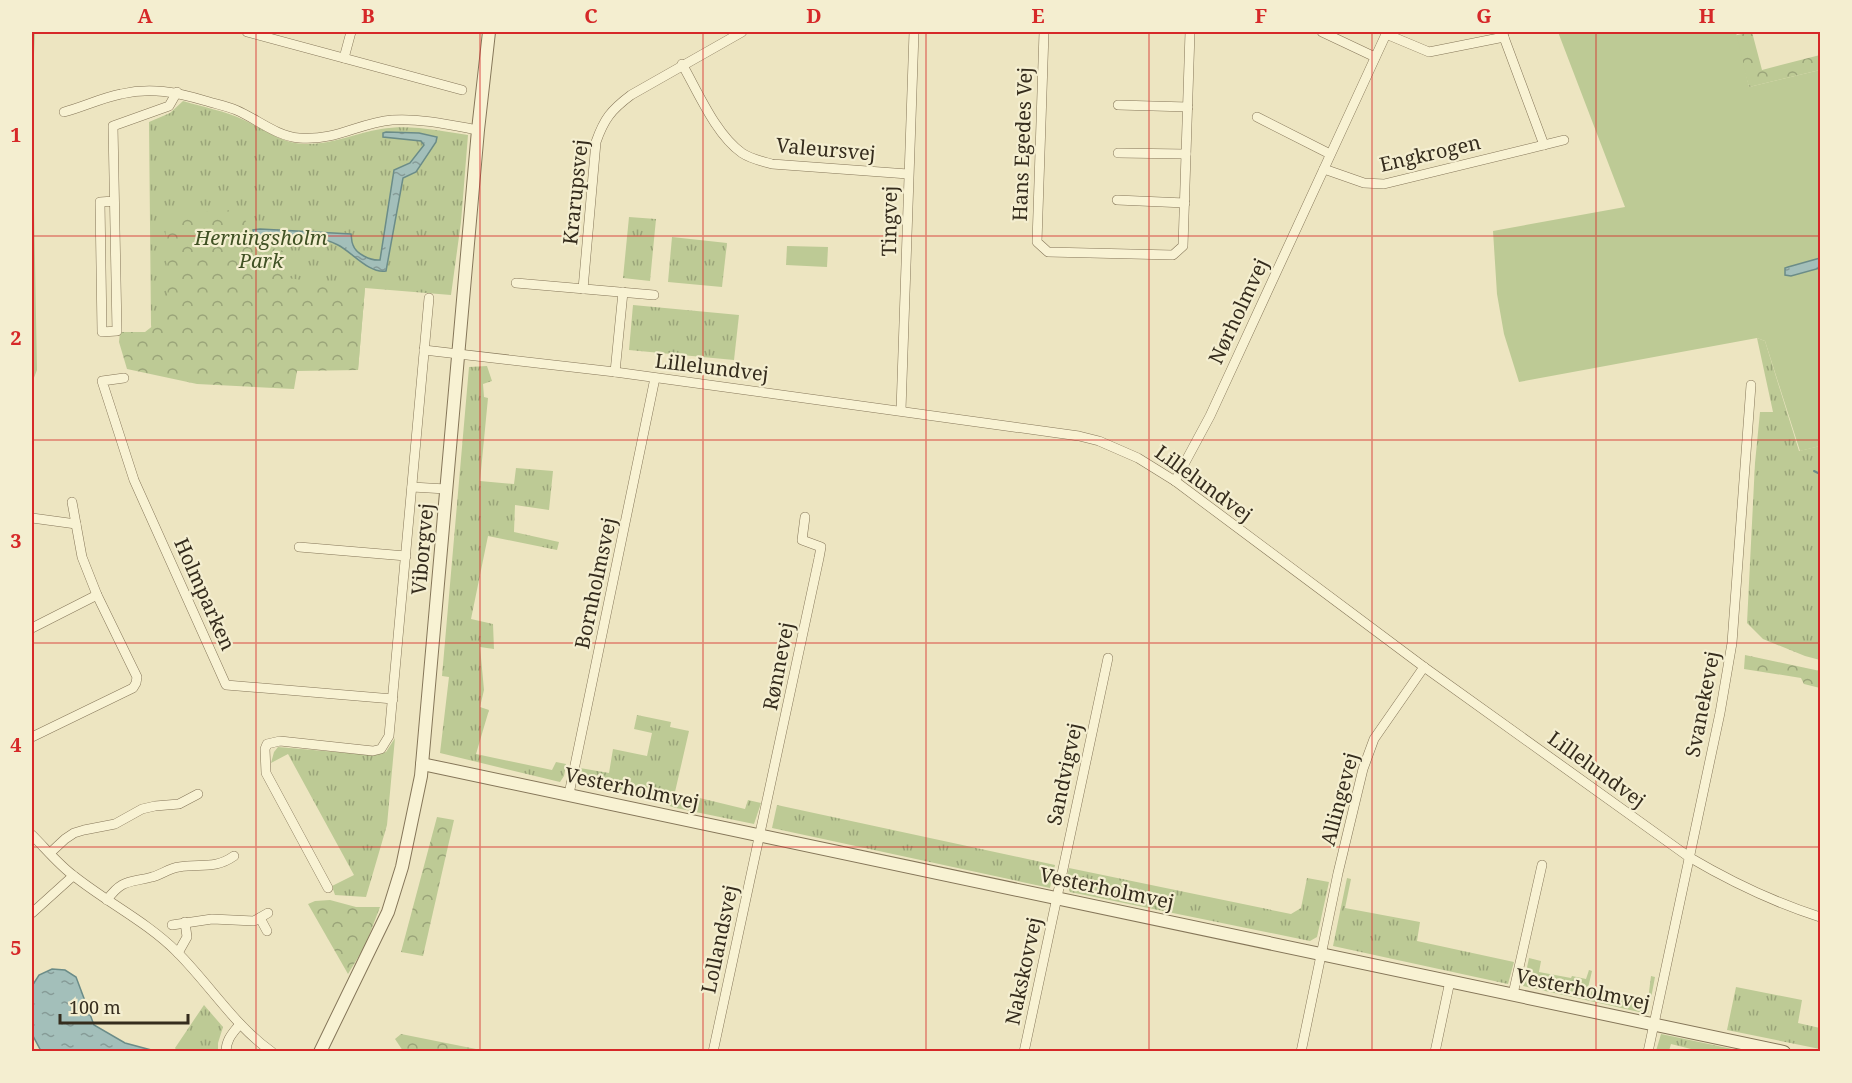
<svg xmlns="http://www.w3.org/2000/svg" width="1852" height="1083" font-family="'Noto Serif',serif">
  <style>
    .grass { fill: url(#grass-tufts) }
    .forest { fill: url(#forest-crowns) }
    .pitch { fill: #bdca95 }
    .water { fill: url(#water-ripples); stroke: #6b8c88; stroke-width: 1.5 }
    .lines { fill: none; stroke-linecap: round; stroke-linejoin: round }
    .stream { stroke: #6b8c88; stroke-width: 2 }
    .minor-casing { stroke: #857659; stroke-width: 10 }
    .tertiary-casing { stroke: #857659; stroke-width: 14 }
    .minor { stroke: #f8f2d3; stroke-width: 9 }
    .tertiary { stroke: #f8f2d3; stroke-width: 12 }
    .grid { fill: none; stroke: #d62828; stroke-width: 1.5; stroke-opacity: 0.55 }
    .labels { text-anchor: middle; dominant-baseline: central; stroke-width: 4.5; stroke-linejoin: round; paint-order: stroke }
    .street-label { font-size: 20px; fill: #352c1d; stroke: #f4eed0 }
    .park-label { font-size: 20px; font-style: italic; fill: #405124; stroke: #f4eed0 }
    .neatline { fill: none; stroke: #d62828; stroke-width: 2 }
    .grid-label { font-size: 20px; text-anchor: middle; font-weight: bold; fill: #d62828 }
  </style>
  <defs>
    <pattern id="grass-tufts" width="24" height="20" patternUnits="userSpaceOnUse" patternTransform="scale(1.5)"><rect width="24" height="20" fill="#bdca95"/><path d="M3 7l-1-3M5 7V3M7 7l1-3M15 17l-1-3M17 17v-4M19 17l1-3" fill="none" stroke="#9aa479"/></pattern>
    <pattern id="forest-crowns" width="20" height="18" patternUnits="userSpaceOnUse" patternTransform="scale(1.5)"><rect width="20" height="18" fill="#bdca95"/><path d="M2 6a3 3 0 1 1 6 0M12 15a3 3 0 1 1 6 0" fill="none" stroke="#9aa479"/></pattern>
    <pattern id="water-ripples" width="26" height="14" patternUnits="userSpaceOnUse" patternTransform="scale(1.5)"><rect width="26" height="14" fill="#a3bfba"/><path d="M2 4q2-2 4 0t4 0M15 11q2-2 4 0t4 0" fill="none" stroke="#869b97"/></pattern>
  </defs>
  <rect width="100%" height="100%" fill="#ede5c1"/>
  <!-- grass -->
  <g class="grass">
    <path d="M32,32H35L32,98L37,370L32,383Z"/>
    <path d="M183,101C203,107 225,111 244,120C264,129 281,143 304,144C332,145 355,133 381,129C410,124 440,131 468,135L461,222L451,295L365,288L358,370L156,362L151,325L149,122L170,113Z"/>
    <path d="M629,217L656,219L650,281L623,278Z"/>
    <path d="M672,237L727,243L722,287L668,282Z"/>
    <path d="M633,305L739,315L734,360L629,350Z"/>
    <path d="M1757,338L1765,341L1799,451L1820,446V660L1805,656L1763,639L1747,623L1755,463L1760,412H1773Z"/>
    <path d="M487,366L492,381L483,384L484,397L488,398L480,481L514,484L516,468L553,471L549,510L515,505L514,532L559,542L557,550L488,536L471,619L493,624L494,649L480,647L484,690L480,707L489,710L476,754L552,770L556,762L566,764L564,776L560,782L440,753L449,677L442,676L469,367Z"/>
    <path d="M637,715L671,722L670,727L689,731L675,792L745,809L748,800L761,803L754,824L676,808L633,795L579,785L580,768L609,773L613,749L647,756L652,733L634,729Z"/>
    <path d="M395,738L387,825L366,897L335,895L332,886L354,875L288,754L271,763L274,752L278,747L371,755L386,752Z"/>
    <path d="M777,805L1055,865L1050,888L772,828Z"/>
    <path d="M1069,868L1291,914L1301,908L1307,878L1329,882L1317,937L1310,941L1070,892L1066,880Z"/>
    <path d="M1347,878L1351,879L1345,908L1420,922L1417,941L1514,962L1508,984L1333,946Z"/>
    <path d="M1529,958L1541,961L1539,972L1571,978L1572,976L1586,979L1589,970L1592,971L1588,988L1638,1001L1639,999L1648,1000L1651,976L1655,977L1648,1014L1523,986Z"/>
    <path d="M1736,987L1802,1000L1798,1023L1820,1028V1049L1727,1030Z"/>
    <path d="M204,1005L223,1027L218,1043V1051H177L175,1048Z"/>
    <path d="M1661,1034L1742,1051H1699L1671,1044L1669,1051H1656Z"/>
  </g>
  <!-- forest -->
  <g class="forest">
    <path d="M1752,32L1762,70L1820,55V70L1749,87L1735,38L1737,35Z"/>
    <path d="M233,210L246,221L250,239L255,243L287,252V278L365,288L358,370L297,371L294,389L197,384L127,369L119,342L120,332H145L168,314L165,215Z"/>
    <path d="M1745,655L1820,671V688L1804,684L1801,678L1744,669Z"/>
    <path d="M437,817L454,820L423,956L401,952Z"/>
    <path d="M330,900L356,907H380L365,946L348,974L308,904L315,901Z"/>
    <path d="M401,1034L486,1051H403L395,1039Z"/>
  </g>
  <!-- pitch -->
  <g class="pitch">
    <path d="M1558,32H1736L1749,87L1820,70V446L1800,451L1765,341L1757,338L1519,382L1504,334L1497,294L1493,231L1625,207Z"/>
    <path d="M787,246L828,247L827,267L786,265Z"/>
  </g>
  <!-- water -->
  <g class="water">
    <path d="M386,132L419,133L437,137L436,142L416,172L403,178L386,271C369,274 352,252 338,245C317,233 278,237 254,237L253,230L260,229L351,234C352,238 351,241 353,245C356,254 371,261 380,260L394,170L410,163L424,145L421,141L383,137V133Z"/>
    <path d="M1820,258V268L1791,276L1785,275V268L1788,267Z"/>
    <path d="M52,969L65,970L76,977L94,1025L125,1043L155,1051H41L32,1034V986L39,975Z"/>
  </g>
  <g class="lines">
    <!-- stream -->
    <path class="stream" d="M1814,471L1820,474"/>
    <defs>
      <g id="minor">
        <path d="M247,32L462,90"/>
        <path d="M1044,32L1037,242L1048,252L1173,255L1183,246L1190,32"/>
        <path d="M1322,32L1375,57"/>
        <path d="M1502,32L1544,145"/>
        <path d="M1386,34L1429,52L1504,37"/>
        <path d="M344,58L351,32"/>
        <path d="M682,64C698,92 716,135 742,153C751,159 761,161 772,164L908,174"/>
        <path d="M1118,105L1188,107"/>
        <path d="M64,112C83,107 101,98 121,94C151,87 176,92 206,101C216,104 227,106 236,110C257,119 276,136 299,138C337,141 358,123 392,120C420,118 451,125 478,130"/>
        <path d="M1257,117L1330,154"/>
        <path d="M1118,153L1186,154"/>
        <path d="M1324,169L1364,183L1384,184L1564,140"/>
        <path d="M1117,200L1185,203"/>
        <path d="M114,201L100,202L102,332L117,331L113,126L169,106L177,92"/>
        <path d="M516,283L654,295"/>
        <path d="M583,289L596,142C604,119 611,110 631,95L742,32"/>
        <path d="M424,350L615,372L1079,436L1099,441L1138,458L1175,481L1424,667L1689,857C1733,883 1773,902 1820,917"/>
        <path d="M615,372L623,292"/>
        <path d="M124,378L102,381L134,480L226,685L393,699"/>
        <path d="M901,410L914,32"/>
        <path d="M1175,481L1210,416L1387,32"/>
        <path d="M412,487L446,489"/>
        <path d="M32,518L76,524"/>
        <path d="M299,547L406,556"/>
        <path d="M32,628L97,595"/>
        <path d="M32,737L133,688L136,683L137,677L97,595L82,557L72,502"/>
        <path d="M569,794L655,378"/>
        <path d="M32,835C46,849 59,865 74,876C108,903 147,922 177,952C210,985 234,1025 272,1052"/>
        <path d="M50,853L65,839L74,833L84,830L115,824L142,809L155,806L179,804L198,794"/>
        <path d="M328,888L266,773L265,749L267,744L280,741L373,751L381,749L389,736L429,298"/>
        <path d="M107,900C122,879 129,883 152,877C161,875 169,868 179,867C200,863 214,870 234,856"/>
        <path d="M32,913L73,876"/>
        <path d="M260,918L267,931"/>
        <path d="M172,925L212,919L254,921L268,913"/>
        <path d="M178,953L187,937L185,922"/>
        <path d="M1513,994L1542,865"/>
        <path d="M226,1052C226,1039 233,1033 240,1024"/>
        <path d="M713,1052L819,558L821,547L802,540L805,517"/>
        <path d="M1024,1052L1108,658"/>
        <path d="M1301,1052L1338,873L1363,769L1374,739L1424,667"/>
        <path d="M1435,1052L1450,981"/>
        <path d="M1648,1052L1720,713L1732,643L1751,385"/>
      </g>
      <g id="tertiary">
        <path d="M422,764L1784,1052"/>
        <path d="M320,1052L388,912L402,867L421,776L478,130L489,32"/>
      </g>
    </defs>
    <!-- minor casing -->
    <use href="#minor" class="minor-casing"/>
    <!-- tertiary casing -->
    <use href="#tertiary" class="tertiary-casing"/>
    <!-- minor -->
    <use href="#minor" class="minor"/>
    <!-- tertiary -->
    <use href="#tertiary" class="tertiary"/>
  </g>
  <!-- grid -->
  <path class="grid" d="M256,32V1052M480,32V1052M703,32V1052M926,32V1052M1149,32V1052M1372,32V1052M1596,32V1052M32,236H1820M32,440H1820M32,643H1820M32,847H1820"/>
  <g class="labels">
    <!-- street labels -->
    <g class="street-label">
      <text transform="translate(1022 144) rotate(-88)">Hans Egedes Vej</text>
      <text transform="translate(826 149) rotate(5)">Valeursvej</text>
      <text transform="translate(1430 153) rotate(-13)">Engkrogen</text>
      <text transform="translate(575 192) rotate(-84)">Krarupsvej</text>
      <text transform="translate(889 221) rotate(-89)">Tingvej</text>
      <text transform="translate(1238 311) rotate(-65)">Nørholmvej</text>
      <text transform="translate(712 367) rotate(7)">Lillelundvej</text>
      <text transform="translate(1204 483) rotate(36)">Lillelundvej</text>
      <text transform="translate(422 549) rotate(-85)">Viborgvej</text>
      <text transform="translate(595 583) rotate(-78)">Bornholmsvej</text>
      <text transform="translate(205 594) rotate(66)">Holmparken</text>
      <text transform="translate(778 666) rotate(-79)">Rønnevej</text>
      <text transform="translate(1702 704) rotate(-79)">Svanekevej</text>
      <text transform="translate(1597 769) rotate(36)">Lillelundvej</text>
      <text transform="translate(1064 774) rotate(-78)">Sandvigvej</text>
      <text transform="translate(632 788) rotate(12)">Vesterholmvej</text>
      <text transform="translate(1339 799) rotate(-75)">Allingevej</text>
      <text transform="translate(1107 888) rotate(12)">Vesterholmvej</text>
      <text transform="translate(719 939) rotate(-78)">Lollandsvej</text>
      <text transform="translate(1023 971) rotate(-78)">Nakskovvej</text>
      <text transform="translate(1583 989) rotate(12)">Vesterholmvej</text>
    </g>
    <!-- park labels -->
    <g class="park-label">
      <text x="261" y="237">Herningsholm<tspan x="261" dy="23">Park</tspan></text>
    </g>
  </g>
  <!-- border -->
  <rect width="1852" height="1083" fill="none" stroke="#f4eed0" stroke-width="66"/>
  <!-- scale -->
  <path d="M60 1014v9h128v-9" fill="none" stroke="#352c1d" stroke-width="3"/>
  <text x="69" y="1014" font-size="18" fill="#352c1d" stroke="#f4eed0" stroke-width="4.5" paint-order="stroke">100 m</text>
  <rect x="33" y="33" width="1786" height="1017" class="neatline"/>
  <g class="grid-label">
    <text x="145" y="23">A</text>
    <text x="368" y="23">B</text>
    <text x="591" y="23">C</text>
    <text x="814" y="23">D</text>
    <text x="1038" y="23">E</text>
    <text x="1261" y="23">F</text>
    <text x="1484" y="23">G</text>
    <text x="1707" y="23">H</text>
    <text x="16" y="142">1</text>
    <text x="16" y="345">2</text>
    <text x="16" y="548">3</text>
    <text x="16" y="752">4</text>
    <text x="16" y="955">5</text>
  </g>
</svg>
